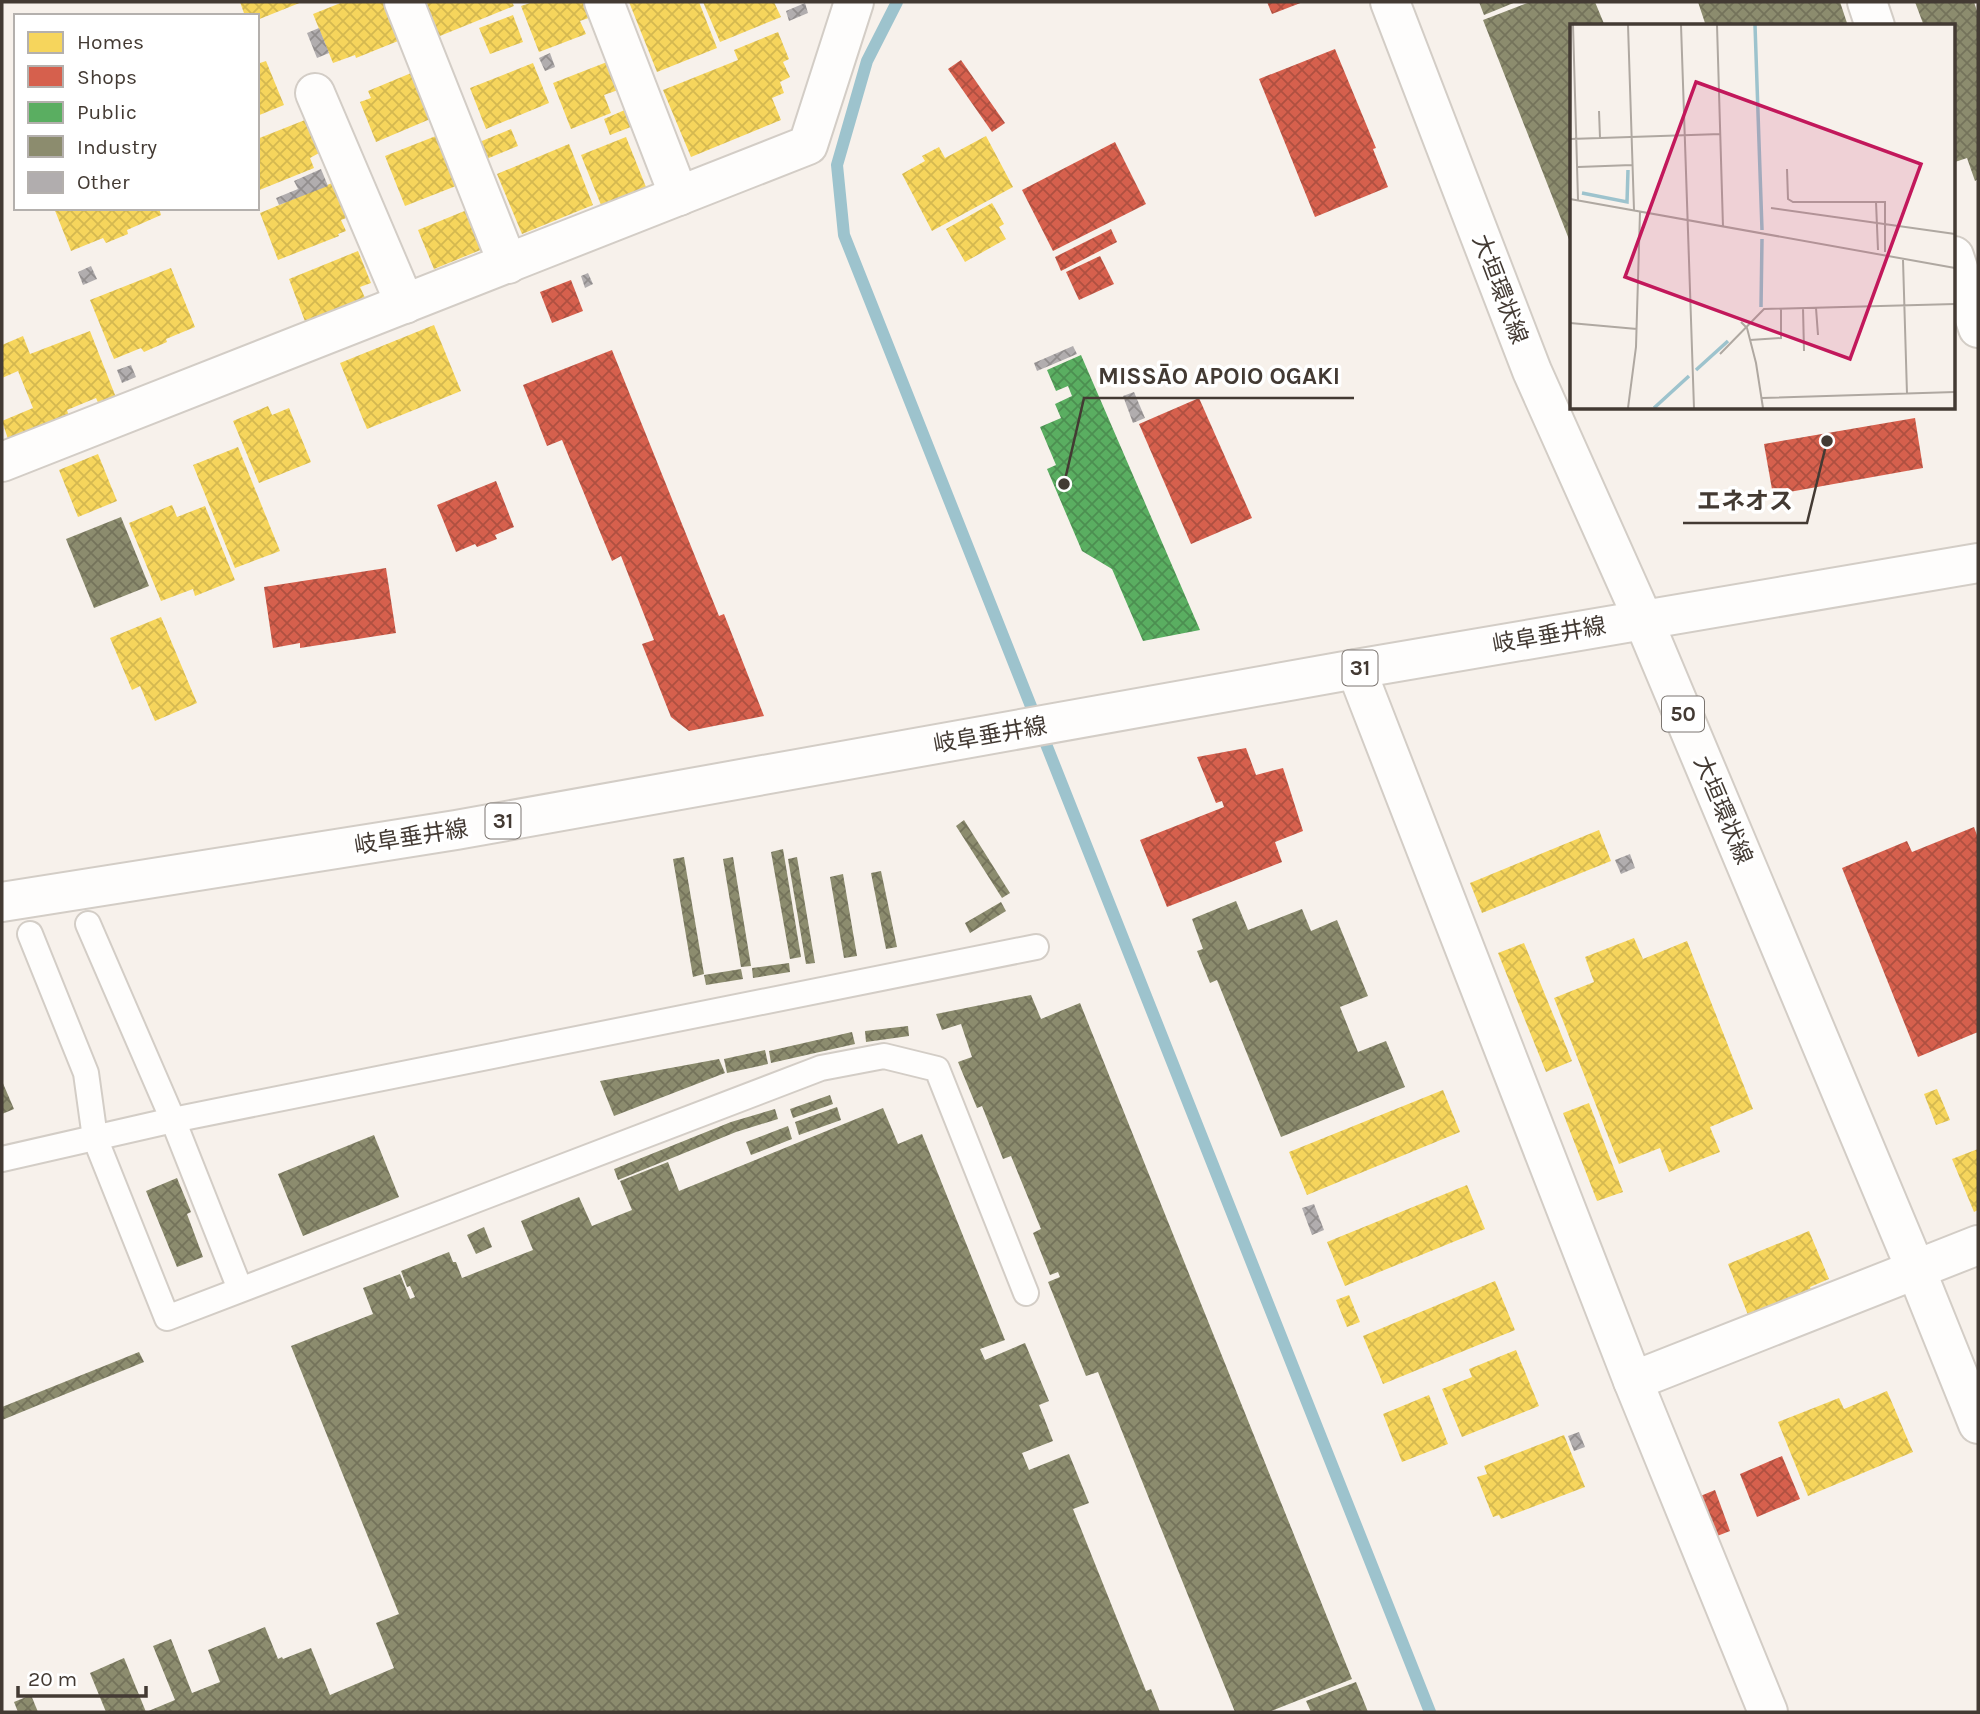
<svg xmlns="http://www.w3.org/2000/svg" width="1980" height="1714" font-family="Karla,'Noto Sans JP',sans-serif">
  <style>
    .homes { fill: url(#homes-cross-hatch) }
    .shops { fill: url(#shops-cross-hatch) }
    .public { fill: url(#public-cross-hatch) }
    .industry { fill: url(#industry-cross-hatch) }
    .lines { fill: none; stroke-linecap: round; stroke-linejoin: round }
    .stream { stroke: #9dc3cd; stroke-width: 12 }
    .building { fill: url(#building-cross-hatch) }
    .lane-casing { stroke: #d3cdc6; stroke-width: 28 }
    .street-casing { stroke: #d3cdc6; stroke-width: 42 }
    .primary-casing { stroke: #d3cdc6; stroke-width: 42 }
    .lane { stroke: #fefdfc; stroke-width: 24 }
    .street { stroke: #fefdfc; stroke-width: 38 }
    .primary { stroke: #fefdfc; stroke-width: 38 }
    .labels { text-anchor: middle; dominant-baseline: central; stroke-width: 7; stroke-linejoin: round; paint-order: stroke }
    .shield { fill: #fff; stroke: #7b7570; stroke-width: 2 }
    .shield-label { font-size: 21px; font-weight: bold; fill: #433a33 }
    .street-label { font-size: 23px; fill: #433a33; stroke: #fff }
    .inset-river { fill: none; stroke: #9dc3cd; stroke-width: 3.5 }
    .inset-road { fill: none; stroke: #afa8a1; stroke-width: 2 }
    .view { fill: #c2185b; fill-opacity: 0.15; stroke: #c2185b; stroke-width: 3.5 }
    .inset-edge { fill: none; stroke: #433a33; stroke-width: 3.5 }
    .leader { fill: none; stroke: #433a33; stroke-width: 2.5 }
    .callout-dot { fill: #433a33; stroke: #fff; stroke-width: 2.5 }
    .callout-label { font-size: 24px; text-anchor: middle; font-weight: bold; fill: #433a33; stroke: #fff; stroke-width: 7; stroke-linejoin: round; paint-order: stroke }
  </style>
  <defs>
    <pattern id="homes-cross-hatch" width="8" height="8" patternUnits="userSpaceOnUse" patternTransform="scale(1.75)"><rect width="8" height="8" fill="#f6d55c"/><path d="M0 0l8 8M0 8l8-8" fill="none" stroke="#d4b850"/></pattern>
    <pattern id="shops-cross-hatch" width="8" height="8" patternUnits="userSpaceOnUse" patternTransform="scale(1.75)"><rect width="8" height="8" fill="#d6604d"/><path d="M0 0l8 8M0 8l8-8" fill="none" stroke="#af5041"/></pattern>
    <pattern id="public-cross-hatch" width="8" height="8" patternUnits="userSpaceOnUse" patternTransform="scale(1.75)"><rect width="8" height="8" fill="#5aae61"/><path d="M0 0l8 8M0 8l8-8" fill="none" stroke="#4c8f51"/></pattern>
    <pattern id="industry-cross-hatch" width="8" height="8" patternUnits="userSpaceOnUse" patternTransform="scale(1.75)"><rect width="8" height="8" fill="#8c8c6e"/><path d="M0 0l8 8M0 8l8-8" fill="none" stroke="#74735b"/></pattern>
    <pattern id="building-cross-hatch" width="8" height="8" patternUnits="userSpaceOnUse" patternTransform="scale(1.75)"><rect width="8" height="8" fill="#b1adae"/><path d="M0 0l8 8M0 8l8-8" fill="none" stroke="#928e8e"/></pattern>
  </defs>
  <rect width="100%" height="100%" fill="#f7f1eb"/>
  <!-- homes -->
  <g class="homes">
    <path d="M240,2H302L257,20V16H245Z"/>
    <path d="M343,2H389L403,39L356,58L355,55L333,63L313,14Z"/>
    <path d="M415,2H512L514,6L430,40Z"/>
    <path d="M533,2H591L597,15L580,21L586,34L539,52L521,6Z"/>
    <path d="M629,2H699L717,48L657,72Z"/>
    <path d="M703,2H774L781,17L720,42Z"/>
    <path d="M513,15L523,42L490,54L479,28Z"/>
    <path d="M778,32L789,59L783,62L790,77L780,82L784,93L772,98L781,120L691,157L663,90L738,60L734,50Z"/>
    <path d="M266,61L284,105L257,116V64Z"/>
    <path d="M607,62L618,90L604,95L611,113L571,129L553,83Z"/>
    <path d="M533,63L549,103L486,129L470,88Z"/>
    <path d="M416,71L435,117L376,142L360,102L371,98L368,91Z"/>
    <path d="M634,106L641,123L610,135L604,119Z"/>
    <path d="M305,120L319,153L310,158L314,168L257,191V139Z"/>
    <path d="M511,129L518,146L484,160L477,143Z"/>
    <path d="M441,134L461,184L405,206L385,156Z"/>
    <path d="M986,136L1013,187L932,231L902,174L925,161L922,156L939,147L945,158Z"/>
    <path d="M626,137L646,187L601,205L581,155Z"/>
    <path d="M569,144L593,205L522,234L497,174Z"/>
    <path d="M332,183L346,218L341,220L346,231L338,234L339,236L278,260L260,213Z"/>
    <path d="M992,203L1004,224L999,227L1006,239L965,262L946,229Z"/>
    <path d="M54,208H159L161,215L127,230L128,234L106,243L103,238L71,251Z"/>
    <path d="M467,210L483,249L434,269L418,230Z"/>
    <path d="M358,251L371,283L360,287L366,300L306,324L289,279Z"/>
    <path d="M171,268L195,327L166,339L167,342L144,352L141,348L114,359L90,300Z"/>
    <path d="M434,325L461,391L367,429L340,363Z"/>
    <path d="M90,331L117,400L100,407L96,398L67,410L70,420L8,439L2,421L33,408L18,371L2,378V345L23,336L30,354Z"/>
    <path d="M268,406L272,415L289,408L311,462L259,483L233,421Z"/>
    <path d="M238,447L280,551L235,568L193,465Z"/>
    <path d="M98,454L117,501L78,517L59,470Z"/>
    <path d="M172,505L177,517L205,506L235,580L195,596L193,589L161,601L129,523Z"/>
    <path d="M161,617L197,703L155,721L140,686L132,690L110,638Z"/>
    <path d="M1599,830L1611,861L1482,913L1470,883Z"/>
    <path d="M1634,938L1643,959L1687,941L1753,1109L1710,1127L1720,1152L1669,1172L1660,1148L1619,1164L1554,998L1594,982L1585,957Z"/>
    <path d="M1524,943L1572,1061L1546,1072L1498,953Z"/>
    <path d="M1937,1089L1950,1120L1936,1125L1924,1094Z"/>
    <path d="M1443,1090L1460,1132L1307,1195L1289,1152Z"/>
    <path d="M1589,1103L1623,1192L1597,1201L1563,1113Z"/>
    <path d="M1978,1149V1210L1974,1212L1952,1159Z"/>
    <path d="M1467,1185L1485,1229L1345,1286L1327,1242Z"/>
    <path d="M1809,1231L1829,1279L1810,1287L1813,1295L1750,1320L1728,1264Z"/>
    <path d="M1495,1281L1515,1330L1383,1384L1363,1336Z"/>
    <path d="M1349,1295L1360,1322L1347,1327L1336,1300Z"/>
    <path d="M1516,1350L1539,1406L1462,1437L1442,1389L1472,1377L1469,1369Z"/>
    <path d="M1887,1391L1913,1452L1808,1496L1778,1422L1839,1398L1844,1409Z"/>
    <path d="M1429,1395L1448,1444L1402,1462L1383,1414Z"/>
    <path d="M1564,1435L1585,1487L1501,1519L1499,1515L1493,1517L1477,1477L1487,1474L1484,1466Z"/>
  </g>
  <!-- shops -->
  <g class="shops">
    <path d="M1267,2H1303L1272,14Z"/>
    <path d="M1335,49L1376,148L1373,149L1388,187L1315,217L1259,79Z"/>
    <path d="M961,60L1005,123L992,132L948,69Z"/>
    <path d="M1115,142L1146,204L1053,251L1022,190Z"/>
    <path d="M1111,229L1117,242L1061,271L1055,257Z"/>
    <path d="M1100,256L1114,284L1079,300L1066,272Z"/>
    <path d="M571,280L583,311L552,323L540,292Z"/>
    <path d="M612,350L719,616L724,614L764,716L689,731L671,717L642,644L654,640L621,556L612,561L562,440L547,446L523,385Z"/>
    <path d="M1199,398L1252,518L1191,544L1139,424Z"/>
    <path d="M1915,418L1923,468L1773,495L1764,444Z"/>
    <path d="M496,481L514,527L495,535L497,539L477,547L475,544L456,552L437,505Z"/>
    <path d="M386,568L396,633L300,648V643L273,648L264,587Z"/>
    <path d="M1246,748L1256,775L1283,768L1303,831L1275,842L1282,862L1167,907L1140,840L1224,807L1222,801L1216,803L1197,757Z"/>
    <path d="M1974,827L1978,838V1032L1918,1057L1842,868L1907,841L1912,852Z"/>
    <path d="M1782,1456L1800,1499L1757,1517L1740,1474Z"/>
    <path d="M1715,1490L1730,1531L1712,1538L1698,1497Z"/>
  </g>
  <!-- public -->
  <path class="public" d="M1081,355L1200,630L1143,641L1112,569L1082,551L1047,469L1056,465L1040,427L1061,418L1055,404L1072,396L1068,386L1056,391L1047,370Z"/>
  <!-- industry -->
  <g class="industry">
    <path d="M1479,2H1516L1484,15Z"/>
    <path d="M1530,2H1595L1605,26H1572V247L1483,20Z"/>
    <path d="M1698,2H1840L1848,26H1706Z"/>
    <path d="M1915,2H1974L1978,14V179L1975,181L1967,158L1955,162L1954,158V26H1924Z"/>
    <path d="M121,517L149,586L94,608L66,539Z"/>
    <path d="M964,820L1010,893L1002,898L956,826Z"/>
    <path d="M783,849L801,957L790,959L771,852Z"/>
    <path d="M684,857L704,974L693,977L673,859Z"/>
    <path d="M733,857L751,966L741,967L723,859Z"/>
    <path d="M797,857L815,963L806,964L788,859Z"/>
    <path d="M881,871L897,947L886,949L871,873Z"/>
    <path d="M843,874L857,956L844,958L830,877Z"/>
    <path d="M1236,901L1248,930L1302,909L1311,931L1337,920L1368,996L1340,1007L1358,1052L1386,1041L1405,1087L1281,1137L1217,980L1210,983L1197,951L1203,949L1192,919Z"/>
    <path d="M1001,902L1006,911L970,933L965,923Z"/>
    <path d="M789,963L790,972L753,978L752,968Z"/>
    <path d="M741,969L743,979L706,985L704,975Z"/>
    <path d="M1031,995L1041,1019L1080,1003L1352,1679L1269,1712H1235L1098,1372L1086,1376L1048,1282L1060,1277L1058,1272L1050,1275L1033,1233L1041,1229L1011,1156L1003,1159L982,1106L977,1108L958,1062L972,1057L961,1024L942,1030L936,1014Z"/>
    <path d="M908,1026L909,1036L866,1042L865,1031Z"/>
    <path d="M852,1032L855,1044L771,1063L769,1051Z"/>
    <path d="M765,1050L768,1064L727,1073L724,1059Z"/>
    <path d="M719,1059L725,1073L614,1116L600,1081Z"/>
    <path d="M2,1081L14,1109L2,1114Z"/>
    <path d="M830,1095L833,1104L793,1118L790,1109Z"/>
    <path d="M837,1107L841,1120L799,1135L795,1122Z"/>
    <path d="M883,1108L898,1144L922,1134L1005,1340L980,1349L985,1360L1025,1343L1049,1401L1039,1405L1053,1441L1022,1453L1029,1470L1069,1454L1089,1503L1073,1509L1146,1691L1151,1689L1160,1712H146L175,1700L153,1646L171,1639L192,1693L220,1682L208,1650L265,1627L278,1659L282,1657L283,1659L311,1648L330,1695L394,1668L376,1623L399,1614L291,1346L373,1314L363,1288L400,1274L410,1299L415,1297L410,1286L407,1287L401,1271L449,1252L453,1262H456L462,1278L533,1250L521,1221L579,1197L592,1226L632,1210L620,1181L668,1162L679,1191Z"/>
    <path d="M775,1109L778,1119L736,1132L618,1180L614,1169L731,1122Z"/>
    <path d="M788,1126L792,1139L751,1155L746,1142Z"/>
    <path d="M374,1135L399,1197L303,1236L278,1174Z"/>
    <path d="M177,1178L191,1212L187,1214L203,1257L177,1267L146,1191Z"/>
    <path d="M484,1227L492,1247L476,1254L467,1235Z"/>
    <path d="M139,1352L144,1362L2,1420V1407Z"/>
    <path d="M124,1658L146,1712H106L90,1673Z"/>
    <path d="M1356,1682L1368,1712H1311L1306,1701Z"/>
    <path d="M31,1695L38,1712H18L14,1702Z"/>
  </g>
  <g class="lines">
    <!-- stream -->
    <path class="stream" d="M897,2L867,61L837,165L844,235L1430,1712"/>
  </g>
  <!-- building -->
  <g class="building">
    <path d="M805,3L808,13L789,21L786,11Z"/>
    <path d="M319,28L329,53L317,58L307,33Z"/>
    <path d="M550,53L555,67L545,71L539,58Z"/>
    <path d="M321,169L328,186L279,205L276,198L298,189L294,181Z"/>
    <path d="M91,266L97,279L83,285L78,272Z"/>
    <path d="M588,273L593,284L585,288L581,276Z"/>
    <path d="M1073,346L1077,354L1037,371L1034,363Z"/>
    <path d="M131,365L136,377L122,383L117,370Z"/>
    <path d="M1134,392L1145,418L1133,423L1123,396Z"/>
    <path d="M1630,854L1635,868L1621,874L1615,860Z"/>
    <path d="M1314,1204L1324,1230L1312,1235L1302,1208Z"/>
    <path d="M1579,1432L1585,1447L1574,1451L1568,1436Z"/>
  </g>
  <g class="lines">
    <defs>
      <g id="lane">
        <path d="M88,924L173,1120L240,1289"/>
        <path d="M30,934L86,1073L95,1138L167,1318L821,1068L884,1056L937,1069L1026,1293"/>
        <path d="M2,1159L173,1120L1036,947"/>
      </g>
      <g id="street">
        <path d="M404,2L508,264"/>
        <path d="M604,2L679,196"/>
        <path d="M1867,2L1875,26"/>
        <path d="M315,93L405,304"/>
        <path d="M1954,256L1978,328"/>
        <path d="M2,462L808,145L854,2"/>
        <path d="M1356,669L1633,1381L1768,1712"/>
        <path d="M1633,1381L1978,1245"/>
      </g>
      <g id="primary">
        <path d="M1390,2L1532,371L1643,619L1916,1270L1978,1424"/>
        <path d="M2,902L456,830L1356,669L1978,563"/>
      </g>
    </defs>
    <!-- lane casing -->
    <use href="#lane" class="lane-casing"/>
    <!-- street casing -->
    <use href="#street" class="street-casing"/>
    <!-- primary casing -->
    <use href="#primary" class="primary-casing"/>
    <!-- lane -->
    <use href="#lane" class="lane"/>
    <!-- street -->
    <use href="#street" class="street"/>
    <!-- primary -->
    <use href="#primary" class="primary"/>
  </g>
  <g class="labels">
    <!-- shield labels -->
    <g class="shield">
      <rect x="1342.5" y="650.5" width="35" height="35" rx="5"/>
      <rect x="1662" y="696.5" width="42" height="35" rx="5"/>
      <rect x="485.5" y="803.5" width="35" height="35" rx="5"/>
    </g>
    <g class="shield-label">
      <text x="1360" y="668">31</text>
      <text x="1683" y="714">50</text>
      <text x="503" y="821">31</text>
    </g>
    <!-- street labels -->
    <g class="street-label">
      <text transform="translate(1500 289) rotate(69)">大垣環状線</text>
      <text transform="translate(1549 635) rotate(-10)">岐阜垂井線</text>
      <text transform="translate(990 735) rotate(-10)">岐阜垂井線</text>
      <text transform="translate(1723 810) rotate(67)">大垣環状線</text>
      <text transform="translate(411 837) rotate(-9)">岐阜垂井線</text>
    </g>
  </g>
  <!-- overview -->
  <g transform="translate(1570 24)">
    <rect width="385" height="385" fill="#f7f1eb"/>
    <path class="inset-river" d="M185,1L192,206M12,169L57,178L58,146M191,283L192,215M126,346L158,317M84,384L119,352"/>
    <path class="inset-road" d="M3,1L8,176M58,1L64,186M111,1L124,384M147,1L153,203M29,87L30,114M0,115L151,110M8,143L62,141M217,145L218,175L223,178H315V228M0,175L385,244M306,178L308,226M201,184L385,210M333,236L337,370M233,284L234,327M246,284L248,311M171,298L177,304L186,339L193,384M0,299L67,305M180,316L211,314V285M150,330L194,285L385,280M192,374L385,368M58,384L66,323L70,188"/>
    <path class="view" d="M126,58L351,140L280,335L55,253Z"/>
    <rect width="385" height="385" class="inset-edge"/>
  </g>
  <!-- callouts -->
  <path class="leader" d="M1064 484L1084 398H1354M1827 441L1807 523H1683"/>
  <g class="callout-dot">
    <circle cx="1064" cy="484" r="7"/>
    <circle cx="1827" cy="441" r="7"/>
  </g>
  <g class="callout-label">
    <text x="1219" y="384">MISSĀO APOIO OGAKI</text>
    <text x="1745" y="509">エネオス</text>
  </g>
  <!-- border -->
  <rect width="1980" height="1714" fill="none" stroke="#433a33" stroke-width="7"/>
  <!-- legend -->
  <rect x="14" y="14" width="245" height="196" fill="#ffffff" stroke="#b4b0ad" stroke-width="2"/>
  <rect x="28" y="32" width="35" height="21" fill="#f6d55c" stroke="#b4b0ad" stroke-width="2"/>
  <text x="77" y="49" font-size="21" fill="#433a33">Homes</text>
  <rect x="28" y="66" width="35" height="21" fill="#d6604d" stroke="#b4b0ad" stroke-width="2"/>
  <text x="77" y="84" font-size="21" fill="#433a33">Shops</text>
  <rect x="28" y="102" width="35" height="21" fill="#5aae61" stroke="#b4b0ad" stroke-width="2"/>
  <text x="77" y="119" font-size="21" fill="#433a33">Public</text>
  <rect x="28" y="136" width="35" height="21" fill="#8c8c6e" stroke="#b4b0ad" stroke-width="2"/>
  <text x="77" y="154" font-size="21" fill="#433a33">Industry</text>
  <rect x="28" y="172" width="35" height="21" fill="#b1adae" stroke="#b4b0ad" stroke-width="2"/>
  <text x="77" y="189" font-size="21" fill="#433a33">Other</text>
  <!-- scale -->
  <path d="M18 1686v10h128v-10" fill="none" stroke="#433a33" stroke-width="3.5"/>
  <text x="28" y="1686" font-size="21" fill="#433a33" stroke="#ffffff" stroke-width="5" paint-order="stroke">20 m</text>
</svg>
